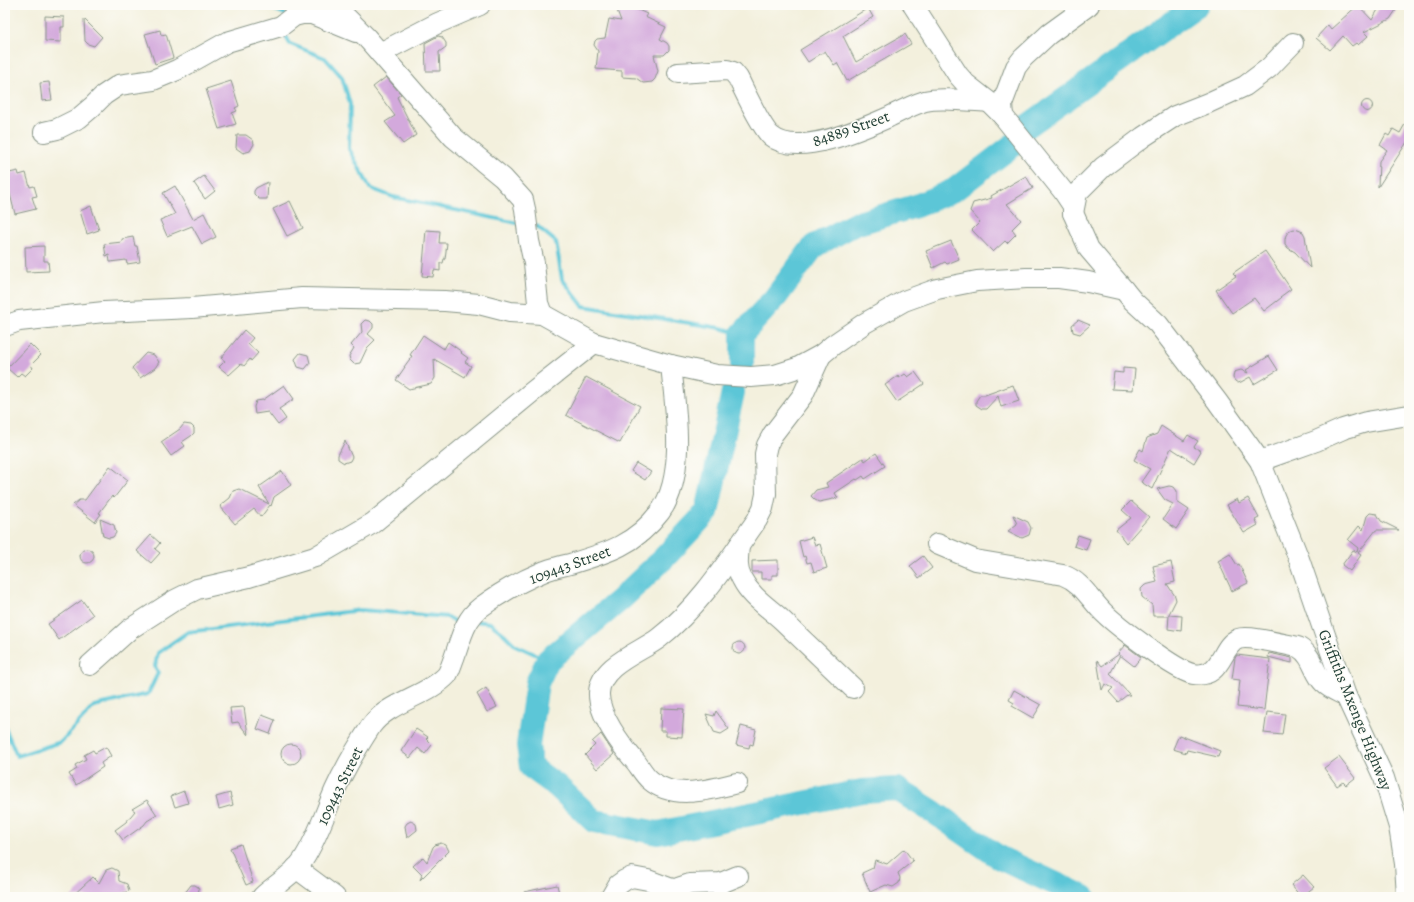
<svg xmlns="http://www.w3.org/2000/svg" width="1414" height="902" font-family="Alegreya,serif">
  <style>
    .lines { fill: none; stroke-linecap: round; stroke-linejoin: round }
    .stream { stroke: #5cc6d7; stroke-width: 4 }
    .river { stroke: #5cc6d7; stroke-width: 24 }
    .building { fill: #d3a9dc }
    .minor-casing { stroke: #899688; stroke-width: 22 }
    .minor { stroke: #fff; stroke-width: 20 }
    .labels { text-anchor: middle; dominant-baseline: central; stroke-width: 3; stroke-linejoin: round; paint-order: stroke }
    .street-label { font-size: 16px; fill: #1f3d34; stroke: #fdfcf7 }
  </style>
  <rect width="100%" height="100%" fill="#fdfcf7"/>
  <filter id="ink" filterUnits="userSpaceOnUse"><feTurbulence type="fractalNoise" baseFrequency=".025" numOctaves="2"/><feDisplacementMap in="SourceGraphic" scale="8" xChannelSelector="R" yChannelSelector="G"/><feConvolveMatrix kernelMatrix="1 2 1 2 8 2 1 2 1" color-interpolation-filters="sRGB"/></filter>
  <filter id="wash" filterUnits="userSpaceOnUse"><feTurbulence type="fractalNoise" baseFrequency=".012" numOctaves="4" result="noise"/><feDisplacementMap in="SourceGraphic" scale="16" xChannelSelector="R" yChannelSelector="G"/><feGaussianBlur stdDeviation="0.9" result="paint"/><feColorMatrix in="noise" values="0 0 0 0 0 0 0 0 0 0 0 0 0 0 0 0 0 1.4 0 .05"/><feComposite in="paint" operator="in"/></filter>
  <g filter="url(#wash)">
    <rect width="100%" height="100%" fill="#f3f0dd"/>
    <g class="lines">
      <!-- stream -->
      <g class="stream">
        <path d="M272,5L273,9L285,14"/>
        <path d="M283,31L290,44L325,58L342,77L350,104L349,149L370,188L393,197L522,224"/>
        <path d="M532,226H537L556,242L562,279L583,306L721,328L742,334"/>
        <path d="M475,621L490,623L504,634L515,645L548,660"/>
        <path d="M5,728L17,756L61,742L94,706L148,694L158,673L155,666L158,653L188,632L361,610L448,617L458,623"/>
      </g>
      <!-- river -->
      <g class="river">
        <path d="M1022,130L1197,5"/>
        <path d="M742,367V334L775,298L814,246L855,224L916,206L954,190L1013,145"/>
        <path d="M733,392L707,512L662,560L620,600L548,660L537,683L528,745L531,767L557,786L594,821L658,833L862,791L897,789L935,813L1000,858L1084,897"/>
      </g>
    </g>
    <g id="blocks">
      <!-- building -->
      <g class="building">
        <path d="M615,5H637L636,9L647,14L645,17L666,27L660,39L667,43L669,46V50L664,55H654L658,71L655,79L652,82L643,83L636,78L622,77V71L596,69L598,51L594,45L595,41L597,39L605,38L609,19L621,21Z"/>
        <path d="M1358,5L1372,20L1379,8L1385,5H1392L1396,10L1390,19L1364,32L1368,36L1358,45L1356,43L1352,46L1343,36L1330,50L1316,38L1328,25L1331,29Z"/>
        <path d="M868,8L873,17L843,36L856,62L905,34L911,44L847,81L837,63L834,65L825,51L808,62L800,50Z"/>
        <path d="M45,16L64,17V27H61V42L45,41Z"/>
        <path d="M84,19L102,37L94,46L88,44L85,41Z"/>
        <path d="M160,30L161,35L166,34L173,58L155,64L145,34Z"/>
        <path d="M438,36L442,37L446,43V47L439,52L440,71H426L425,43Z"/>
        <path d="M386,77L401,94L397,97L416,135L403,144L385,122L395,116L373,87Z"/>
        <path d="M231,81L239,106L235,108L237,111L232,113L236,124L219,129L206,89Z"/>
        <path d="M49,82L52,100L42,101L40,83Z"/>
        <circle cx="1367" cy="106" r="5.5"/>
        <path d="M1409,117V139L1378,187L1379,161L1387,150L1380,145L1386,134L1389,136L1393,129L1400,133Z"/>
        <path d="M237,135H246L253,140L254,144L250,151L243,153L236,148Z"/>
        <path d="M18,171L19,175L26,173L30,187L34,186L37,196L32,197L36,209L15,214L5,174Z"/>
        <path d="M204,176L215,191L205,199L194,183Z"/>
        <path d="M1026,176L1033,188L1007,204L1021,220L1012,229L1016,234L1007,243L1005,241L993,252L972,230L980,222L970,211L973,203L992,198L991,196Z"/>
        <path d="M268,182L267,199H259L254,194V191L256,188Z"/>
        <path d="M175,186L193,219L204,213L216,237L202,244L192,226L167,236L160,220L175,214L163,193Z"/>
        <path d="M290,201L303,228L287,236L273,209Z"/>
        <path d="M91,206L99,230L87,234L80,211Z"/>
        <path d="M1294,229L1298,230L1303,232L1305,236L1310,268L1295,252L1288,248L1285,244V239L1286,235L1289,231Z"/>
        <path d="M426,230L440,231L439,243H447L445,259H444L443,263H440V271L434,270L433,277L422,276Z"/>
        <path d="M133,237L135,246H137L140,262L127,264L126,260L110,262L109,255L106,256L104,244L122,242V239Z"/>
        <path d="M951,241L959,259L947,264L945,262L933,268L926,251Z"/>
        <path d="M44,246V261H48L49,271L26,272L25,247Z"/>
        <path d="M1265,251L1291,289L1280,297L1281,298L1264,311L1254,298L1232,313L1216,290L1236,276L1233,273Z"/>
        <path d="M365,320L370,321L373,324V328L368,334L375,340L367,348L360,363L354,364L350,360L349,356L354,348L351,345L362,332L361,324Z"/>
        <path d="M1078,320L1090,325L1080,334L1073,332L1072,325Z"/>
        <path d="M244,330L253,338L248,344L258,353L251,361L250,359L244,366L241,364L229,375L219,367L225,361L221,358Z"/>
        <path d="M423,335L444,349L448,342L462,352L461,353L468,358L465,362L471,366L465,377L434,359L435,378L431,384L409,389L396,380L405,367H404L412,356L410,355Z"/>
        <path d="M30,344L41,355L31,365L33,368L25,376L21,373L17,377L7,368Z"/>
        <path d="M146,353L154,355L159,362L155,368L140,378L132,368Z"/>
        <path d="M300,353L308,355L310,363L305,369L298,367L295,359Z"/>
        <path d="M1269,356L1278,370L1254,384L1250,377L1241,382L1238,383L1235,381L1233,378L1234,372L1241,370L1248,373L1246,370Z"/>
        <path d="M1123,368L1135,369L1133,390L1112,389L1114,372L1123,373Z"/>
        <path d="M915,372L924,384L897,402L885,385L898,376L899,378L905,374L908,377Z"/>
        <path d="M586,377L640,406L620,443L566,415Z"/>
        <path d="M284,385L294,399L279,409L286,419L278,425L268,412L255,414L254,407L256,401L263,400Z"/>
        <path d="M1013,385L1019,401L1001,407L998,396L986,409H982L976,405V401L980,395H985Z"/>
        <path d="M184,424L191,425L194,428V433L191,436L182,442L185,446L171,456L161,442L180,429Z"/>
        <path d="M1161,426L1184,441L1188,435L1198,441L1194,447L1201,451L1194,463L1171,448L1152,489L1141,482L1150,469L1134,460L1140,449L1143,451L1147,438L1157,434Z"/>
        <path d="M345,441L352,457L350,461L344,463L338,459V455Z"/>
        <path d="M876,453L885,466L865,479L863,476L857,480L856,479L835,493L838,498L819,502L815,500L811,496L816,490L828,487L826,483L863,458L865,461Z"/>
        <path d="M636,463L651,472L645,480L631,471Z"/>
        <path d="M110,466L128,480L114,498L112,496L99,513L101,514L95,522L73,505L79,500H85Z"/>
        <path d="M282,471L291,485L274,497L271,506L270,505L261,517L254,509L235,524L220,506L230,498L233,491L239,489L269,504L259,487Z"/>
        <path d="M1169,486L1174,487L1177,491V502L1189,510L1176,529L1163,519L1173,504L1165,500L1157,489Z"/>
        <path d="M1248,498L1259,518L1255,520L1258,525L1244,533L1227,505L1237,499L1239,503Z"/>
        <path d="M1131,501L1149,517L1126,543L1116,530L1131,518L1122,510Z"/>
        <path d="M1370,513L1377,514L1381,521L1399,530H1376L1358,553L1361,555L1350,571L1342,565L1353,550L1357,552L1358,548L1348,540L1359,526L1363,530L1367,516Z"/>
        <path d="M1013,515L1028,522L1031,528L1029,535L1022,538L1008,531L1017,524Z"/>
        <path d="M100,519L114,525L116,533L113,537L109,538L103,536Z"/>
        <path d="M151,535L160,543L155,549L160,553L151,563L137,551Z"/>
        <path d="M1078,535L1090,539L1086,550L1074,546Z"/>
        <path d="M812,537L815,545L820,544L827,568L814,572L811,562L807,563L805,556L803,557L799,541Z"/>
        <circle cx="87" cy="556" r="7"/>
        <path d="M1230,554L1237,565L1239,564L1248,583L1232,591L1218,561Z"/>
        <path d="M923,556L932,568L919,578L910,566Z"/>
        <path d="M778,560V575H772V579H761V572H752V561Z"/>
        <path d="M1171,562L1175,582L1167,584L1175,596L1176,600L1168,616H1153L1152,605L1142,597L1141,589L1145,585L1157,582L1153,566Z"/>
        <path d="M82,600L93,615L59,640L48,624Z"/>
        <path d="M1169,615L1182,616L1181,631L1168,629Z"/>
        <circle cx="739" cy="648" r="6"/>
        <path d="M1125,645L1141,657L1134,666L1120,655L1110,674L1130,695H1127L1118,702L1109,692L1113,688L1105,684L1102,690L1097,660L1102,666L1119,654L1118,653Z"/>
        <path d="M1269,653L1292,658V663L1268,657Z"/>
        <path d="M1237,655L1270,659L1264,710L1237,707L1240,680L1232,679L1235,658Z"/>
        <path d="M486,688L497,707L487,712L477,694Z"/>
        <path d="M1014,690L1041,705L1033,718L1012,706L1014,703L1009,700Z"/>
        <path d="M244,707L248,735L238,722L232,723L230,708Z"/>
        <path d="M661,708L684,709L682,737L666,736V731H660Z"/>
        <path d="M716,711L729,729L721,734L714,732L706,714L714,716Z"/>
        <path d="M1267,712L1285,714L1282,735L1264,733Z"/>
        <path d="M262,715L275,720L270,734L257,729Z"/>
        <path d="M741,726L756,730L753,745L750,744L749,748L736,745Z"/>
        <path d="M416,729L428,737L426,739L432,745L425,754L418,748L410,758L401,751Z"/>
        <path d="M601,734L614,754L597,769L585,755L595,745L592,742Z"/>
        <path d="M1179,735L1220,751L1218,757L1187,750L1186,753L1173,749Z"/>
        <circle cx="291" cy="754" r="10"/>
        <path d="M106,747L111,756L101,763L103,767L76,785L69,774L77,769L75,765L86,759L84,755L93,750L95,753Z"/>
        <path d="M1339,757L1355,778L1346,785L1343,782L1337,786L1324,768Z"/>
        <path d="M184,791L188,803L175,807L171,796Z"/>
        <path d="M230,793L233,805L219,809L216,797Z"/>
        <path d="M147,800L157,815L147,821L144,825L123,840L115,830L126,822L135,811L132,809Z"/>
        <path d="M411,821L416,824L417,830L407,838L405,826L407,823Z"/>
        <path d="M441,843L446,845L449,851L420,880L422,875L413,866L423,857L427,862L433,847L435,845Z"/>
        <path d="M241,844L253,882L246,885L230,848Z"/>
        <path d="M904,849L913,861L898,873L900,878L899,883L893,887L886,885L870,892L862,873L873,868L875,860L887,864Z"/>
        <path d="M112,868L118,871L119,881L127,884L129,891L121,894L118,897H71L93,877L99,883L106,870Z"/>
        <path d="M1303,875L1314,887L1301,897L1291,885Z"/>
        <path d="M191,885H195L198,887L199,889L198,894L193,896L184,894Z"/>
        <path d="M557,885L560,897H524V892Z"/>
      </g>
    </g>
  </g>
  <g filter="url(#ink)">
    <use href="#blocks" fill-opacity="0" stroke="#899688" stroke-width="1"/>
    <g class="lines">
      <defs>
        <g id="minor">
          <path d="M334,5L366,37L453,137L503,178L523,200L525,209L529,241L534,263L538,303L542,314"/>
          <path d="M913,5L958,75L966,84L989,102L1003,116L1063,191L1073,206V213L1089,249L1124,290"/>
          <path d="M380,53L438,23L480,5"/>
          <path d="M678,73L727,70L733,72L738,78C745,92 761,127 771,136C797,158 862,129 889,117C901,111 912,105 925,101C940,97 972,101 989,102"/>
          <path d="M1003,116L1002,104L1016,67L1023,58L1049,34L1089,5"/>
          <path d="M44,132L57,129L79,118L92,107L104,95L119,85L153,80L177,70L227,42L281,26L294,16L302,14H312L356,32"/>
          <path d="M1073,213L1077,193L1103,167L1143,137L1175,116L1208,103L1245,86L1269,68L1293,43"/>
          <path d="M5,326L19,321L104,312L192,308L302,298L445,301L479,304L510,312L542,314L594,343L671,365L717,375L751,377L775,375L797,368L821,355L833,345L865,323L904,301L937,289L977,281L1026,278H1059L1088,282L1124,290L1133,301L1158,324L1217,401L1260,461L1299,559L1346,696L1384,778L1399,827L1405,864L1407,897"/>
          <path d="M1260,461L1316,441L1343,429L1366,422L1409,415"/>
          <path d="M937,544L975,560L1063,575C1082,582 1089,598 1103,612C1116,625 1176,671 1193,674C1223,679 1220,646 1238,639C1249,635 1286,645 1298,647C1314,656 1313,673 1324,683C1330,689 1338,692 1346,696"/>
          <path d="M739,546C738,557 736,569 742,579C751,597 768,607 782,620C806,643 830,666 853,688"/>
          <path d="M90,665L130,629L175,600L197,589L249,577L315,557L373,523L532,392L594,343"/>
          <path d="M737,783C711,789 674,801 650,780C644,775 640,767 635,761C621,745 598,714 599,693C600,665 641,652 659,638C700,606 728,561 757,520L763,508L766,494L765,454L767,445L773,434L803,395L821,355"/>
          <path d="M296,868L335,897"/>
          <path d="M262,897C275,885 293,875 303,860C317,839 325,813 335,790C345,768 358,746 371,726C388,702 429,695 447,675C450,670 452,663 454,658C461,639 464,620 481,607C500,593 523,580 545,571C553,568 561,566 570,564C607,553 635,545 660,512C687,476 675,406 671,365"/>
          <path d="M611,897L618,885L625,880L632,877L648,880L672,889L678,888L690,884L721,883L738,876"/>
        </g>
      </defs>
      <!-- minor casing -->
      <use href="#minor" class="minor-casing"/>
      <!-- minor -->
      <use href="#minor" class="minor"/>
    </g>
  </g>
  <g class="labels">
    <!-- street labels -->
    <g class="street-label">
      <text transform="translate(851 129) rotate(-19)">84889 Street</text>
      <text transform="translate(570 565) rotate(-20)">109443 Street</text>
      <text transform="translate(1355 710) rotate(68)">Griffiths Mxenge Highway</text>
      <text transform="translate(340 786) rotate(-64)">109443 Street</text>
    </g>
  </g>
  <!-- margin -->
  <rect width="1414" height="902" fill="none" stroke="#fdfcf7" stroke-width="20"/>
</svg>
